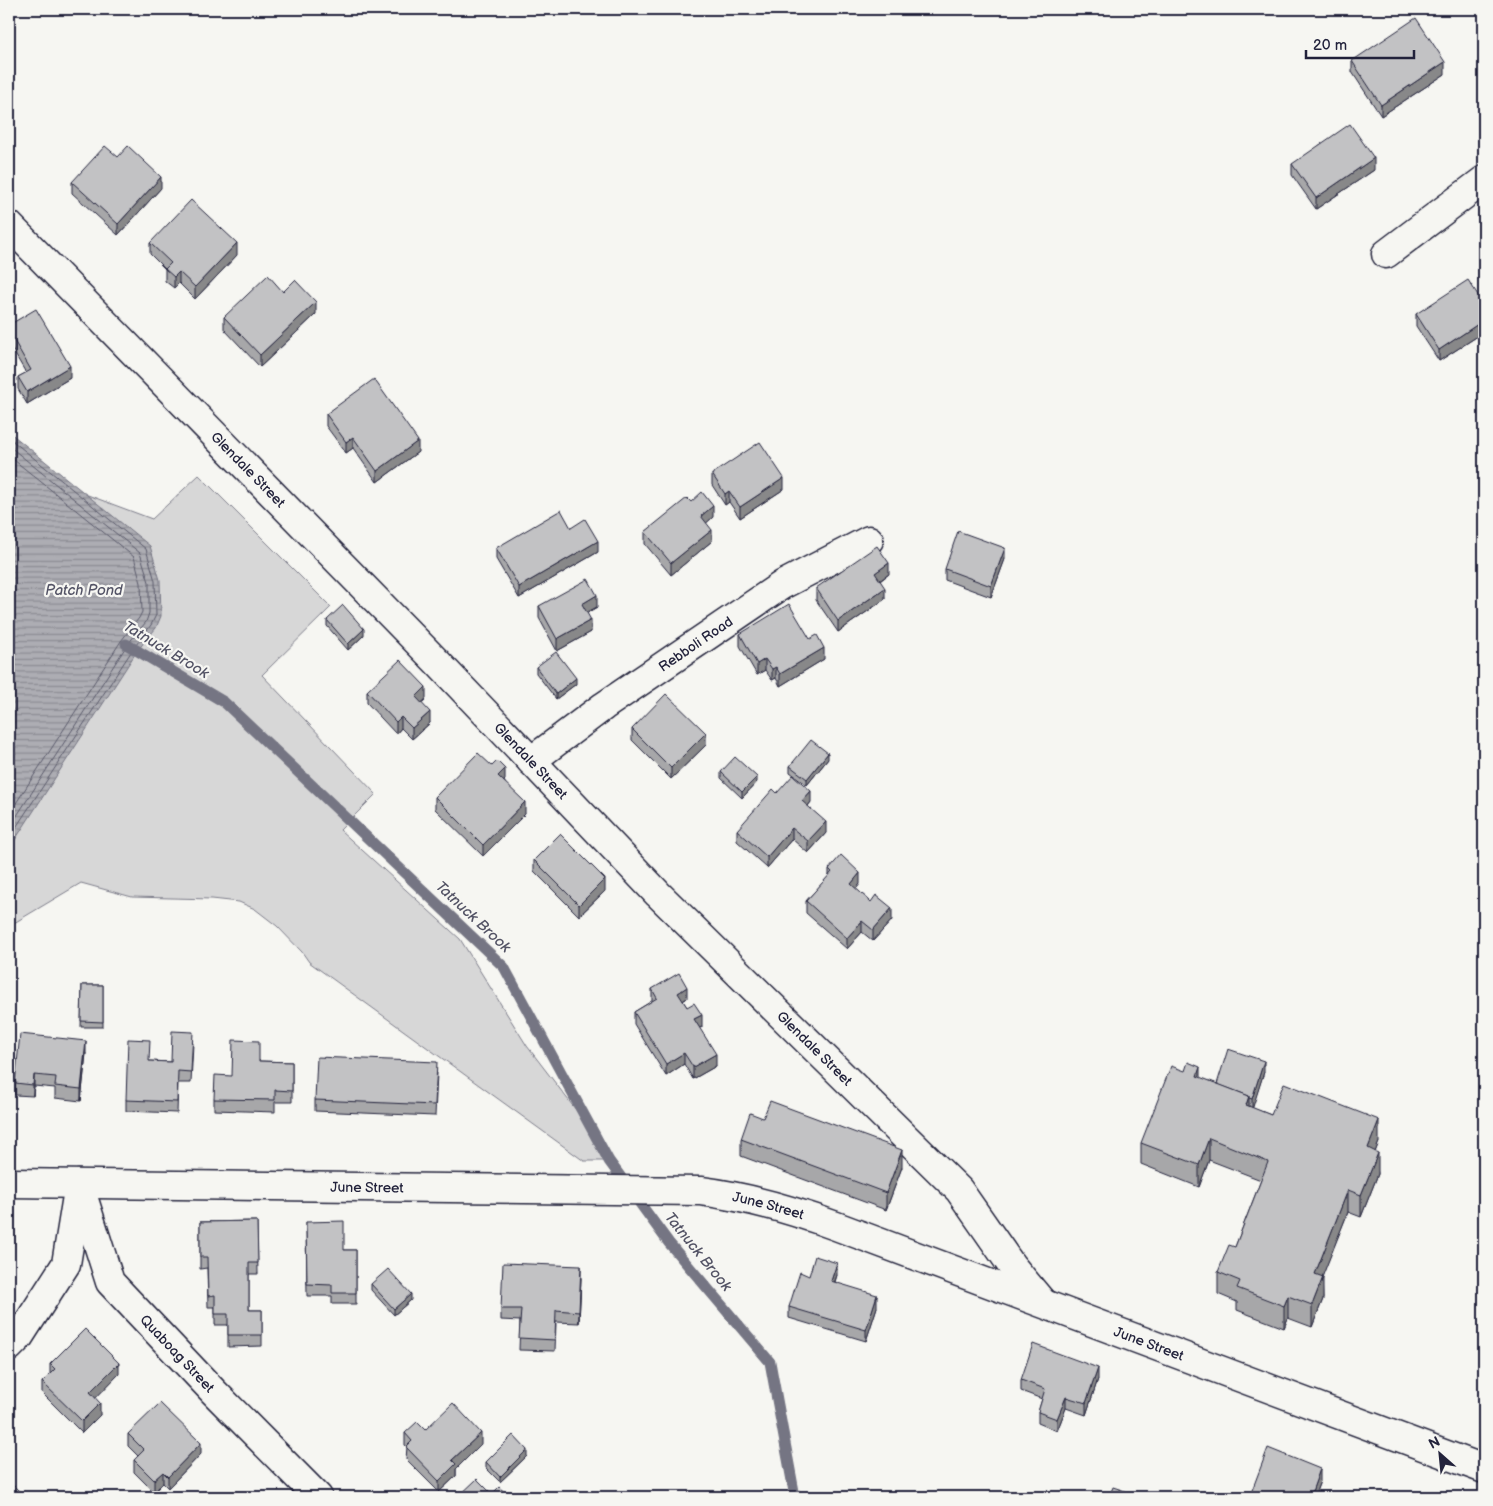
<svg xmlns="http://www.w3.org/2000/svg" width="1493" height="1506" font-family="'Balsamiq Sans',sans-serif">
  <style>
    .green { fill: #d7d7d7; stroke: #7c7c89 }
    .water { fill: url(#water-rules); stroke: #757583 }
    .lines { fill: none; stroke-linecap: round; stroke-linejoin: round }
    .shore { stroke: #5a5a6b; stroke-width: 1 }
    .stream { stroke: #757583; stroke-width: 11 }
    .minor-casing { stroke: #22223b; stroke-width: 31 }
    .minor { stroke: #f6f6f2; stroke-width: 28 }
    .wall { fill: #a7a7a9; stroke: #22223b }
    .shaded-wall { fill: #888889; stroke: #22223b }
    .building { fill: #c2c2c4; stroke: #22223b }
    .labels { text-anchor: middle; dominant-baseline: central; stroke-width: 4.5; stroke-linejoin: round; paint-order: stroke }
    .street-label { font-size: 14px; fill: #22223b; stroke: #f6f6f2 }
    .water-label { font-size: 15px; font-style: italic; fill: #535365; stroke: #f6f6f2 }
  </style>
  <defs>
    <pattern id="water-rules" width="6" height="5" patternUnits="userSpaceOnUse" patternTransform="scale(1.25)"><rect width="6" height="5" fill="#adadb3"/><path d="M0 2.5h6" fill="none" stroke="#8c8c93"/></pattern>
  </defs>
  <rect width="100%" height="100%" fill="#f6f6f2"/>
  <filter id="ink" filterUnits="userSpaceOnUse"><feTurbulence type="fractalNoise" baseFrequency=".02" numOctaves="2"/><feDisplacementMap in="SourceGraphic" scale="10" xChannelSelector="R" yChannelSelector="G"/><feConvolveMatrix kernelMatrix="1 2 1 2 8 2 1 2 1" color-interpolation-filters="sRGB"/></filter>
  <g filter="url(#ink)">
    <!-- green -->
    <path class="green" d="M9,444L77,491L152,519L199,475L331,607L262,675L376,794L340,830L460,939L527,1046L579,1114L609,1161H584L309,962L302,952L277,926L255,909L239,902L212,899L132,897L81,883L14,923L9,918Z"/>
    <!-- water -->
    <path class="water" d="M9,432L150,546L160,580L161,616L156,628L137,651L13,843H9Z"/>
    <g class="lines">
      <!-- shore -->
      <g class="shore">
        <path d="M9,438L146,549L155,581L156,615L151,625L133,649L9,838"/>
        <path d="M9,446L140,553L149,582V613L146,622L127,645L9,828"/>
        <path d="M9,456L134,557L141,583L142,612L139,618L121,641L9,814"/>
      </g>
      <!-- stream -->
      <path class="stream" d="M126,644L224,702L504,967L609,1161L669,1243L770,1362L795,1497"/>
      <defs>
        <g id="minor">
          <path id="s1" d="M9,225L438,663L658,894L959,1190L1012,1266L1042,1302"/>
          <path d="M1386,254L1484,180"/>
          <path id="s2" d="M531,761L604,706L782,585L869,540"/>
          <path id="s3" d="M9,1183L701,1191C748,1197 792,1210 836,1226L1484,1469"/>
          <path id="s4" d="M79,1184L110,1282L213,1391L318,1497"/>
          <path d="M9,1347L19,1337L66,1264L78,1190"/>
        </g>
      </defs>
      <!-- minor casing -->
      <use href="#minor" class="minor-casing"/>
      <!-- minor -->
      <use href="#minor" class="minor"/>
    </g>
    <!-- wall -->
    <g class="wall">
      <path d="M1352,61L1445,74L1381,116L1352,72Z"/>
      <path d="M1292,164L1374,170L1316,209L1292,175Z"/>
      <path d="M72,182L161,188L118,235L72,193Z"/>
      <path d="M150,243L237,255L195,299L179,283L174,288L165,281V269L150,254Z"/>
      <path d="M283,292L316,314L260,367L224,329V317Z"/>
      <path d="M1484,304V332L1439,361L1416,326V314Z"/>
      <path d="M9,325L70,378L27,404L18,389V377L26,373L9,344Z"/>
      <path d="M326,414L418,452L377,482L353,448L346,453L326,426Z"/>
      <path d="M712,474L784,489L740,518L729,502L725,505L712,485Z"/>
      <path d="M691,502L713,517L706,523L712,541L671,575L645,544V532Z"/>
      <path d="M571,528L598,552L519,598L496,559V548Z"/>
      <path d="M1005,559L991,597L945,580V569Z"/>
      <path d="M889,574L880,581L885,599L838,632L816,600V588Z"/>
      <path d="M539,606L597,607L587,613L591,632L557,651L539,618Z"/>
      <path d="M327,620L364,635L348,650L327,626Z"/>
      <path d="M740,634L810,639L824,659L780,686L776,678L772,680L765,670L757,675L740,646Z"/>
      <path d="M536,667L576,684L556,699L536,673Z"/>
      <path d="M367,691L426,699L421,703L430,723L412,739L401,728L396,734L367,703Z"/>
      <path d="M632,729L706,745L671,779L632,740Z"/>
      <path d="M828,759L807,785L790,772V766Z"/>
      <path d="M721,772L757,782L742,798L721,778Z"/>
      <path d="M505,780L504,781L525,814L483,856L435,809V797Z"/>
      <path d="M777,793L811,802L808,806L826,833L808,853L792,839L767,868L737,841V830Z"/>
      <path d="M534,860L605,891L579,916L534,871Z"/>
      <path d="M829,869L860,884L856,889L892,920L873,941L862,932L847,949L806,913V901L829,876Z"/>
      <path d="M82,985H103V1027H81Z"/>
      <path d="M652,989L687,998L683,1001L687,1007L702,1027L699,1028L716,1066L693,1079L684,1064L666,1076L634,1024V1012L652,1001Z"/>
      <path d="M193,1043L191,1083H178L177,1113L126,1111V1100L149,1061L171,1062Z"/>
      <path d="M86,1053L81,1101L55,1098V1088L34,1086L33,1096L15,1095V1083Z"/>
      <path d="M259,1061L292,1062V1102H275V1112L214,1110V1099L232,1076Z"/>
      <path d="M1264,1072L1252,1108L1271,1115L1379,1142L1375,1152L1378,1174L1361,1217L1348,1212L1322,1276L1323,1299L1312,1327L1288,1318L1284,1328L1237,1310V1302L1218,1294V1272L1235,1247L1261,1180L1209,1160L1199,1187L1141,1164V1143L1200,1078L1217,1084Z"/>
      <path d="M437,1073L435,1116L315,1111V1100Z"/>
      <path d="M1484,1120V1142L1481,1141V1129Z"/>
      <path d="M741,1139L902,1167L886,1210L741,1156Z"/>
      <path d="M1484,1151V1174L1480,1173V1162Z"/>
      <path d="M257,1221L258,1274H249V1310H262V1346L228,1347V1325H215V1307H208L207,1268L200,1269V1222Z"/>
      <path d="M306,1222L344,1250H356V1304H332V1296H307Z"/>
      <path d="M837,1275L835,1282L877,1307L866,1341L789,1318V1307L809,1276Z"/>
      <path d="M581,1278L579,1323L556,1322L555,1351L519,1350L520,1321L501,1320V1309Z"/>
      <path d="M371,1284L411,1300L394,1315L371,1290Z"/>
      <path d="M50,1364L119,1374L95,1398L100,1415L82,1433L42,1393V1382L50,1374Z"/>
      <path d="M1098,1379L1086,1415L1066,1408L1057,1431L1038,1423V1412L1042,1399L1021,1391V1380Z"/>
      <path d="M425,1430L481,1444L456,1469V1476L439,1492L406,1459L407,1447L405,1445V1433Z"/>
      <path d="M128,1434L201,1454L168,1488L163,1483L154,1492L134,1472V1460L138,1456L128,1446Z"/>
      <path d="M527,1456L500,1482L486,1468V1462Z"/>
      <path d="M1320,1481L1314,1497H1251V1493Z"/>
    </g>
    <!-- shaded-wall -->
    <g class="shaded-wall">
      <path d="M1445,62V74L1381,116V105Z"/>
      <path d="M1374,158V170L1316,209V198Z"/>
      <path d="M161,177V188L118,235V224Z"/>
      <path d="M237,243V255L195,299V287Z"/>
      <path d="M179,272V283L174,288V277Z"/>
      <path d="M316,302V314L260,367V355Z"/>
      <path d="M1484,320V332L1439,361V350Z"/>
      <path d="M70,366V378L27,404V392Z"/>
      <path d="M353,437V448L346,453V442Z"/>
      <path d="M418,441V452L377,482V471Z"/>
      <path d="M784,478V489L740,518V507Z"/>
      <path d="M729,491V502L725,505V494Z"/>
      <path d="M713,506V517L701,528V516Z"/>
      <path d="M712,530V541L671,575V563Z"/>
      <path d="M598,541V552L519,598V587Z"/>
      <path d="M1005,548V559L991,597V586Z"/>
      <path d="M889,563V574L875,584V573Z"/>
      <path d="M885,588V599L838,632V621Z"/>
      <path d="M597,595V607L582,615V604Z"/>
      <path d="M591,620V632L557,651V639Z"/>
      <path d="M364,629V635L348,650V644Z"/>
      <path d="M824,648V659L780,686V674Z"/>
      <path d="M765,659V670L757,675V664Z"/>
      <path d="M776,667V678L772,680V669Z"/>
      <path d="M576,678V684L556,699V694Z"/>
      <path d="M426,687V699L416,708V697Z"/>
      <path d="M430,712V723L412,739V728Z"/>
      <path d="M401,717V728L396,734V722Z"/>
      <path d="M706,733V745L671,779V768Z"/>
      <path d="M828,753V759L807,785V779Z"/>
      <path d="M505,769V780L498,787V776Z"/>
      <path d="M757,777V782L742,798V792Z"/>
      <path d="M811,791V802L802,813V801Z"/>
      <path d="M525,802V814L483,856V845Z"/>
      <path d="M826,822V833L808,853V841Z"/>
      <path d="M792,828V839L767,868V857Z"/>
      <path d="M860,873V884L851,895V884Z"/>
      <path d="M605,879V891L579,916V905Z"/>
      <path d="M892,908V920L873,941V930Z"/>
      <path d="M862,921V932L847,949V938Z"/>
      <path d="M687,987V998L678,1004V993Z"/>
      <path d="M702,1015V1027L694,1031V1019Z"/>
      <path d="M86,1041V1053L81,1101V1089Z"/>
      <path d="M684,1053V1064L666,1076V1064Z"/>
      <path d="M716,1054V1066L693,1079V1067Z"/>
      <path d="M1264,1061V1072L1252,1110V1099Z"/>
      <path d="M1200,1067V1088L1197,1076Z"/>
      <path d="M34,1075V1086L33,1096V1085Z"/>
      <path d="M1249,1096V1118L1246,1105Z"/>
      <path d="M1379,1120V1142L1368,1170V1148Z"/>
      <path d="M1209,1138V1160L1199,1187V1165Z"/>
      <path d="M902,1150V1167L886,1210V1193Z"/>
      <path d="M1378,1153V1174L1361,1217V1195Z"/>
      <path d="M1348,1190V1212L1315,1295V1274Z"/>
      <path d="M837,1263V1275L831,1292V1281Z"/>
      <path d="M581,1266V1278L579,1323V1312Z"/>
      <path d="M1323,1277V1299L1312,1327V1305Z"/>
      <path d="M411,1294V1300L394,1315V1309Z"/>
      <path d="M877,1295V1307L866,1341V1330Z"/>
      <path d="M1288,1296V1318L1284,1328V1306Z"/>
      <path d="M119,1363V1374L90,1404V1392Z"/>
      <path d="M1098,1368V1379L1086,1415V1403Z"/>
      <path d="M1066,1397V1408L1057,1431V1419Z"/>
      <path d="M100,1403V1415L82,1433V1421Z"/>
      <path d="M481,1433V1444L456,1469V1476L439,1492V1481L452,1460Z"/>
      <path d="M201,1443V1454L168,1488V1477Z"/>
      <path d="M527,1450V1456L500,1482V1477Z"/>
      <path d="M1320,1469V1481L1314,1497H1310Z"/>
      <path d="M163,1472V1483L154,1492V1480Z"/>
      <path d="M12,1475V1486L9,1490V1478Z"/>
    </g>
    <!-- building -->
    <g class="building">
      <path d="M1416,18L1445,62L1381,105L1352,61Z"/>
      <path d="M1350,124L1374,158L1316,198L1292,164Z"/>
      <path d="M105,146L118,157L128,146L161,177L118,224L72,182Z"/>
      <path d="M191,200L237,243L195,287L179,272L174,277L165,269L171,263L150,243Z"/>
      <path d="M268,275L283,292L295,280L316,302L260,355L224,317Z"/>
      <path d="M1468,280L1484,304V320L1439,350L1416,314Z"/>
      <path d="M36,309L70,366L27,392L18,377L31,370L9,332V325Z"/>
      <path d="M374,379L418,441L377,471L353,437L346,442L326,414Z"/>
      <path d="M760,442L784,478L740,507L729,491L725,494L712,474Z"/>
      <path d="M702,492L713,506L701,516L712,530L671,563L645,532L687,498L691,502Z"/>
      <path d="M561,510L571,528L585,519L598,541L519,587L496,548Z"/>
      <path d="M958,531L1005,548L991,586L945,569Z"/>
      <path d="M877,546L889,563L875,573L885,588L838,621L816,588Z"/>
      <path d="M588,579L597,595L582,604L591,620L557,639L539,606Z"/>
      <path d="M789,604L810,639L817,635L824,648L780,674L776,667L772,669L765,659L757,664L740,634Z"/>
      <path d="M343,605L364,629L348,644L327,620Z"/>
      <path d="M556,652L576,678L556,694L536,667Z"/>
      <path d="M400,660L426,687L416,697L430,712L412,728L401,717L396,722L367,691Z"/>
      <path d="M666,694L706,733L671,768L632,729Z"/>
      <path d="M811,740L828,753L807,779L790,766Z"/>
      <path d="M478,753L492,766L497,761L505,769L498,776L525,802L483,845L435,797Z"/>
      <path d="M735,757L757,777L742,792L721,772Z"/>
      <path d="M793,775L811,791L802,801L826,822L808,841L792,828L767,857L737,830L773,789L777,793Z"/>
      <path d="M560,834L605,879L579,905L534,860Z"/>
      <path d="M841,855L860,873L851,884L871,902L876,895L892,908L873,930L862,921L847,938L806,901L832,872L829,869Z"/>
      <path d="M679,973L687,987L678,993L687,1007L694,1003L702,1015L694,1019L716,1054L693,1067L684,1053L666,1064L634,1012L657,998L652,989Z"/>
      <path d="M82,985H103V1022L81,1021Z"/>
      <path d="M172,1031L193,1032L191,1072L178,1071L177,1102L126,1100L128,1039L150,1040L149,1061L171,1062Z"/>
      <path d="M20,1034L86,1041L81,1089L55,1086L56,1077L34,1075L33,1085L15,1083Z"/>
      <path d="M233,1040L259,1041V1061L292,1062V1091L275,1090V1100L214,1099L215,1075L232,1076Z"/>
      <path d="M1228,1049L1264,1061L1252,1099L1249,1098V1096L1217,1084Z"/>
      <path d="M317,1057L437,1062L435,1105L315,1100Z"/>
      <path d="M1188,1062L1200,1067L1197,1076L1249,1096L1246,1105L1271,1115L1284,1083L1379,1120L1368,1148L1378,1153L1361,1195L1348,1190L1315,1274L1323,1277L1312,1305L1288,1296L1284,1306L1237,1288L1240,1281L1218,1272L1229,1245L1235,1247L1268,1162L1209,1138L1199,1165L1141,1143L1171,1066L1185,1071Z"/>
      <path d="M770,1101L902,1150L886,1193L741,1139L750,1113L763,1118Z"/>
      <path d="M1484,1120V1131L1481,1129Z"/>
      <path d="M1484,1151V1163L1480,1162Z"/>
      <path d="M257,1221L258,1263H249V1310H262V1335H228V1314H215V1295L208,1296L207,1257H200V1222Z"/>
      <path d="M344,1221V1250H356V1293H332V1285L307,1284L306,1222Z"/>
      <path d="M815,1256L837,1263L831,1281L877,1295L866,1330L789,1307L800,1272L809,1276Z"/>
      <path d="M503,1263L581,1266L579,1312L556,1310L555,1340L519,1338L521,1309H501Z"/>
      <path d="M388,1269L411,1294L394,1309L371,1284Z"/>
      <path d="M85,1329L119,1363L90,1392L100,1403L82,1421L42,1382L55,1369L50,1364Z"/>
      <path d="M1033,1344L1098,1368L1086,1403L1066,1397L1057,1419L1038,1412L1045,1389L1021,1380Z"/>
      <path d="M160,1403L201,1443L168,1477L163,1472L154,1480L134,1460L144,1450L128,1434Z"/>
      <path d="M453,1403L481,1433L452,1460L456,1464L439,1481L406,1447L412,1441L405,1433L417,1422L425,1430Z"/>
      <path d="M513,1435L527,1450L500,1477L486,1462Z"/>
      <path d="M1268,1448L1320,1469L1310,1497H1262L1251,1493Z"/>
      <path d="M9,1471L12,1475L9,1478Z"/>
      <path d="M477,1479L492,1494L499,1487L510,1497H458Z"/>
      <path d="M9,1481L22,1494L20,1497H9Z"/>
      <path d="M1113,1487L1143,1497H1109Z"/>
    </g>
  </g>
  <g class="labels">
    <!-- street labels -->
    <g class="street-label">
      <text stroke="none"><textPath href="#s1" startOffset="342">Glendale Street</textPath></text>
      <text stroke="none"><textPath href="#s2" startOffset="202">Rebboli Road</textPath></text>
      <text stroke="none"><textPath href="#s1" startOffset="748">Glendale Street</textPath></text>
      <text stroke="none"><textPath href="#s1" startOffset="1152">Glendale Street</textPath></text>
      <text stroke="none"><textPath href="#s3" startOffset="358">June Street</textPath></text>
      <text stroke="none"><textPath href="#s3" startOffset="761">June Street</textPath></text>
      <text stroke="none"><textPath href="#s3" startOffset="1166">June Street</textPath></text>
      <text stroke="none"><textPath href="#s4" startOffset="201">Quaboag Street</textPath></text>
    </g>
    <!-- water labels -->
    <g class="water-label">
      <text x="84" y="590">Patch Pond</text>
      <text transform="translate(166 650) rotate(31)">Tatnuck Brook</text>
      <text transform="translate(473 917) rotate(43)">Tatnuck Brook</text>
      <text transform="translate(698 1252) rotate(51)">Tatnuck Brook</text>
    </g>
  </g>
  <!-- margin -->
  <rect width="1493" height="1506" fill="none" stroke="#f6f6f2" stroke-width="30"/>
  <rect x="15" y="15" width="1463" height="1476" fill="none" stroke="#22223b" stroke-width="2" filter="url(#ink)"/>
  <!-- north arrow -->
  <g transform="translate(1440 1454) rotate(333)" stroke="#f6f6f2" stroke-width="4" paint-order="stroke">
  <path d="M0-4L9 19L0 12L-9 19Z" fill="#22223b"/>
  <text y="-8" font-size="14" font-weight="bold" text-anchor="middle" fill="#22223b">N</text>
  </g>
  <!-- scale -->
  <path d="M1306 50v8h108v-8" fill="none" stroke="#22223b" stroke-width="2.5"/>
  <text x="1313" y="50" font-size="15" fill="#22223b" stroke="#f6f6f2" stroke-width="4" paint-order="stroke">20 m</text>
</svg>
